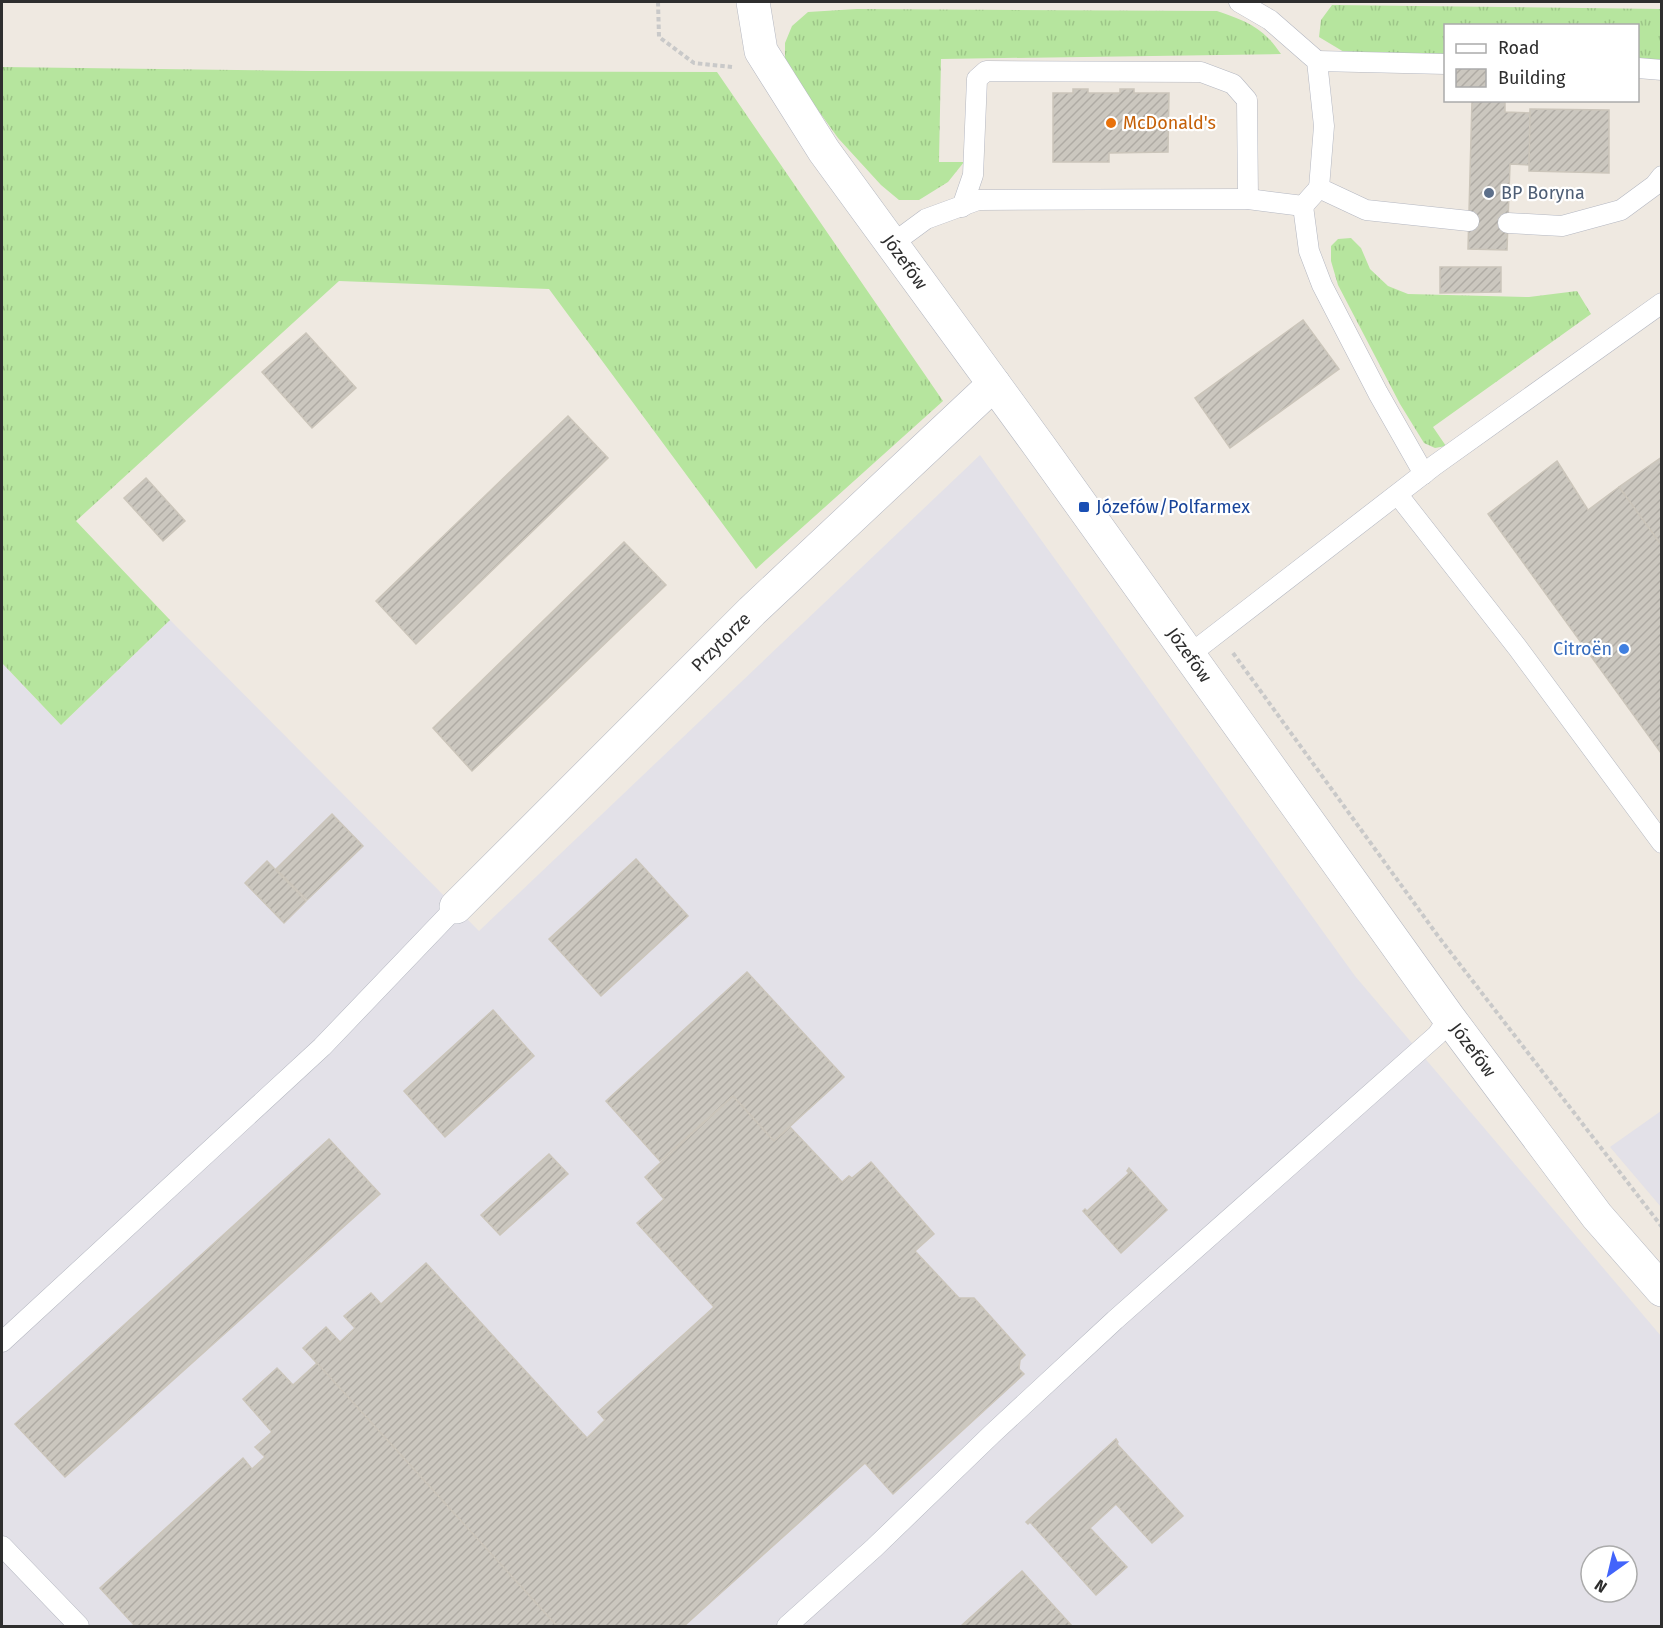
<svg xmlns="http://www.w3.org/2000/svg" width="1663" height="1628" font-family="'Fira Sans',sans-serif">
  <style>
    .industrial { fill: #e3e1e8; fill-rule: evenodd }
    .grass { fill: url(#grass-tufts) }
    .building { fill: url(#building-hatch); stroke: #cbc5ba; stroke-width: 1.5 }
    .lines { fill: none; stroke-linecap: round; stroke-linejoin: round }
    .service-casing { stroke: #b4b7c1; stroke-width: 21 }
    .minor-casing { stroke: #b4b7c1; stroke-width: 34 }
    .path { stroke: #c9c9c9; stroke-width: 4; stroke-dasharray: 4.5 3; stroke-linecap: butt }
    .service { stroke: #fff; stroke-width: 20 }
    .minor { stroke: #fff; stroke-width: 33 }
    .food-dot { fill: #e8710a; stroke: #fff; stroke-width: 2 }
    .service-dot { fill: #5c6f8a; stroke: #fff; stroke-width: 2 }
    .transit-dot { fill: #1a4fb4; stroke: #fff; stroke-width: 2 }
    .shop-dot { fill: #3f7fe0; stroke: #fff; stroke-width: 2 }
    .labels { text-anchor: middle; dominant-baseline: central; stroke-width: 4.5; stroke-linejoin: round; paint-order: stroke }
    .food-label { font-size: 18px; fill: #c56008; stroke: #fff; text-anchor: start }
    .service-label { font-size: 18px; fill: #4e5e75; stroke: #fff; text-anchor: start }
    .street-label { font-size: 18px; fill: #2e2e2e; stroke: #fff }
    .transit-label { font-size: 18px; fill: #164399; stroke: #fff; text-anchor: start }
    .shop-label { font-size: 18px; fill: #366cbe; stroke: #fff; text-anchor: end }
  </style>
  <defs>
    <pattern id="grass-tufts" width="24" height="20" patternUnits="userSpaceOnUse" patternTransform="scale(1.5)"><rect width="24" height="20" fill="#b6e59e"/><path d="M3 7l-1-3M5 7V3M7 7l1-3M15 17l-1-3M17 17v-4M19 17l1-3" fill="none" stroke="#9dc588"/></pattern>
    <pattern id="building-hatch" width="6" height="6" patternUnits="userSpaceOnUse" patternTransform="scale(1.5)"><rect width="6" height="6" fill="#cbc7bf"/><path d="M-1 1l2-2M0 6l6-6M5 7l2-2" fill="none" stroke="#afaba4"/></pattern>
  </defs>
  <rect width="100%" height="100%" fill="#efe9e1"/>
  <!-- industrial -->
  <g class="industrial">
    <path d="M980,455L1355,976L1661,1336V1626H2V663L61,725L170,620L479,931ZM1591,1556H1627V1592H1591Z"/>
    <path d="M1661,1111V1110V1207L1610,1147Z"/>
  </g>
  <!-- grass -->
  <g class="grass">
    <path d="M1332,5L1661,9V63L1638,62V26H1446L1445,57L1349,55L1319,37L1321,20Z"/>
    <path d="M857,9L1217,11C1246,21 1263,27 1281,54L941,59L939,162H964L948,182L919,200H899L881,185L838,138L785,64V43L792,26L808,12Z"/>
    <path d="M2,67L312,71L717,72L943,401L756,569L549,289L339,281L76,521L170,620L61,725L2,663Z"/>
    <path d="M1351,238L1361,248L1370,269L1388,286L1408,294L1529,297L1577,291L1591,314L1433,427L1446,446L1435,448L1424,443L1400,404L1338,285L1331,261V246L1338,239Z"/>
  </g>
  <!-- building -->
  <g class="building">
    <path d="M1073,89H1088V93H1120V89H1134V93H1169L1168,152L1109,153V162H1053V93H1073Z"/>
    <path d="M1472,100H1505V112L1531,113L1529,165L1510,164L1507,250L1468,249Z"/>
    <path d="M1530,109L1609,110V173L1529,171Z"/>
    <path d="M1440,267H1501V292L1440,293Z"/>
    <path d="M1303,320L1339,369L1230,448L1195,398Z"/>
    <path d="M306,333L356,388L312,428L262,372Z"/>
    <path d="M568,416L608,458L416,644L376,601Z"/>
    <path d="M1662,457V546L1619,487Z"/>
    <path d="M1557,461L1588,510L1619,487L1662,546L1661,753L1488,514Z"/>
    <path d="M146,478L185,521L163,541L124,498Z"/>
    <path d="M624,542L666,585L472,771L433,728Z"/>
    <path d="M332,814L363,846L307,900L276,869Z"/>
    <path d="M636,859L688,916L601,996L549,939Z"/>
    <path d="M267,861L306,901L284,923L245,883Z"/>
    <path d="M747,972L844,1077L774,1141L733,1096L660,1161L606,1101Z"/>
    <path d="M493,1010L534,1056L445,1137L404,1091Z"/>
    <path d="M733,1096L774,1141L790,1127L842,1182L849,1176L852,1178L871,1162L934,1234L915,1251L959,1298H974L1025,1355L1020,1360L1019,1369L1024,1374L893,1494L865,1463L684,1626H557L303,1348L326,1327L340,1342L355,1328L344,1316L371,1293L381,1304L426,1263L587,1438L605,1420L598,1412L714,1307L637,1223L664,1199L645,1177Z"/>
    <path d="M329,1139L380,1194L65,1477L15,1424Z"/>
    <path d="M549,1154L568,1174L500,1235L481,1215Z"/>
    <path d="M1129,1168L1167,1210L1121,1253L1083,1211L1085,1209L1087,1211L1129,1173L1127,1171Z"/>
    <path d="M317,1363L557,1626H135L100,1588L243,1458L252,1469L265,1457L255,1447L272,1432L243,1399L277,1368L293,1385Z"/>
    <path d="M1116,1439L1118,1442L1117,1444L1183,1516L1152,1543L1116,1504L1090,1528L1127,1567L1096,1595L1030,1522L1028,1524L1026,1522Z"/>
    <path d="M1022,1571L1072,1626H961Z"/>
  </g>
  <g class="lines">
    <defs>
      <g id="service">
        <path d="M1239,2L1270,20L1317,61L1324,126L1319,188L1366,210L1469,221"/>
        <path d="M1317,61L1446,64"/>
        <path d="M1638,68L1662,70"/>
        <path d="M1303,206L1309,251L1322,285L1378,393L1424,474"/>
        <path d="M962,207L973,175L977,79L986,71L1201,72L1233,84L1247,100L1248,199"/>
        <path d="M1508,223L1562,226L1621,210L1655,185L1662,176"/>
        <path d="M892,244L926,219L978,200L1248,199L1303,206L1319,188"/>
        <path d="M1398,495L1517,647L1662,843"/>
        <path d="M1189,655L1435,465L1662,303"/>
        <path d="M2,1342L322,1047L456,907"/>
        <path d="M2,1546L79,1626"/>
        <path d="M787,1626L874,1548L992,1434L1115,1320L1437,1035L1449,1018"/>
      </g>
      <g id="minor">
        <path d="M753,2L761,51L824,151L1040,447L1449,1018L1597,1216L1662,1290"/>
        <path d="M456,907L752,611L994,384"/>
      </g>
    </defs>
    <!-- service casing -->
    <use href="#service" class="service-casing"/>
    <!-- minor casing -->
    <use href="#minor" class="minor-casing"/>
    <!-- path -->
    <g class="path">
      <path d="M658,2L659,37L694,63L732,67"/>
      <path d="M1233,653L1438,936L1662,1227"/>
    </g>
    <!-- service -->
    <use href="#service" class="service"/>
    <!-- minor -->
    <use href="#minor" class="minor"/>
  </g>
  <!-- markers -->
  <circle class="food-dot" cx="1111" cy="123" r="6"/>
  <circle class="service-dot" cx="1489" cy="193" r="6"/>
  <rect class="transit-dot" x="1078" y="501" width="12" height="12" rx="3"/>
  <circle class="shop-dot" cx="1624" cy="649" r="6"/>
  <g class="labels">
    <!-- food labels -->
    <g class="food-label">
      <text x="1123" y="123">McDonald's</text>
    </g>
    <!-- service labels -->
    <g class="service-label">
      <text x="1501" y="193">BP Boryna</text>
    </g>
    <!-- street labels -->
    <g class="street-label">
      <text transform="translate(905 262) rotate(54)">Józefów</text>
      <text transform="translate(721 642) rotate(-45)">Przytorze</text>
      <text transform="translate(1189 655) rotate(54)">Józefów</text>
      <text transform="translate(1473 1050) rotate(53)">Józefów</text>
    </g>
    <!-- transit labels -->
    <g class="transit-label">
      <text x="1096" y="507">Józefów/Polfarmex</text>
    </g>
    <!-- shop labels -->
    <g class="shop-label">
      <text x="1612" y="649">Citroën</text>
    </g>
  </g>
  <!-- border -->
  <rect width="1663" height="1628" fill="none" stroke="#2e2e2e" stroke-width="6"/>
  <!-- legend -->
  <rect x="1444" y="24" width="195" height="78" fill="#ffffff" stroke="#ababab" stroke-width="1.5"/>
  <rect x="1456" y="44" width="30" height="9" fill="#ffffff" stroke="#ababab" stroke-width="1.5"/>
  <text x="1498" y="54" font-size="18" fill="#2e2e2e">Road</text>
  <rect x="1456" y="69" width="30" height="18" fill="url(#building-hatch)" stroke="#ababab" stroke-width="1.5"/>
  <text x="1498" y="84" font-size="18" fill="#2e2e2e">Building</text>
  <!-- north arrow -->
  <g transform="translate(1609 1574) rotate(214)"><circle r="28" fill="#ffffff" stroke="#ababab" stroke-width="1.5"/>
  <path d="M0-4.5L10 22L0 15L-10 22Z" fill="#4264fb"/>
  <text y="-9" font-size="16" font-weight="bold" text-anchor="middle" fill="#2e2e2e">N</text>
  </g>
</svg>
